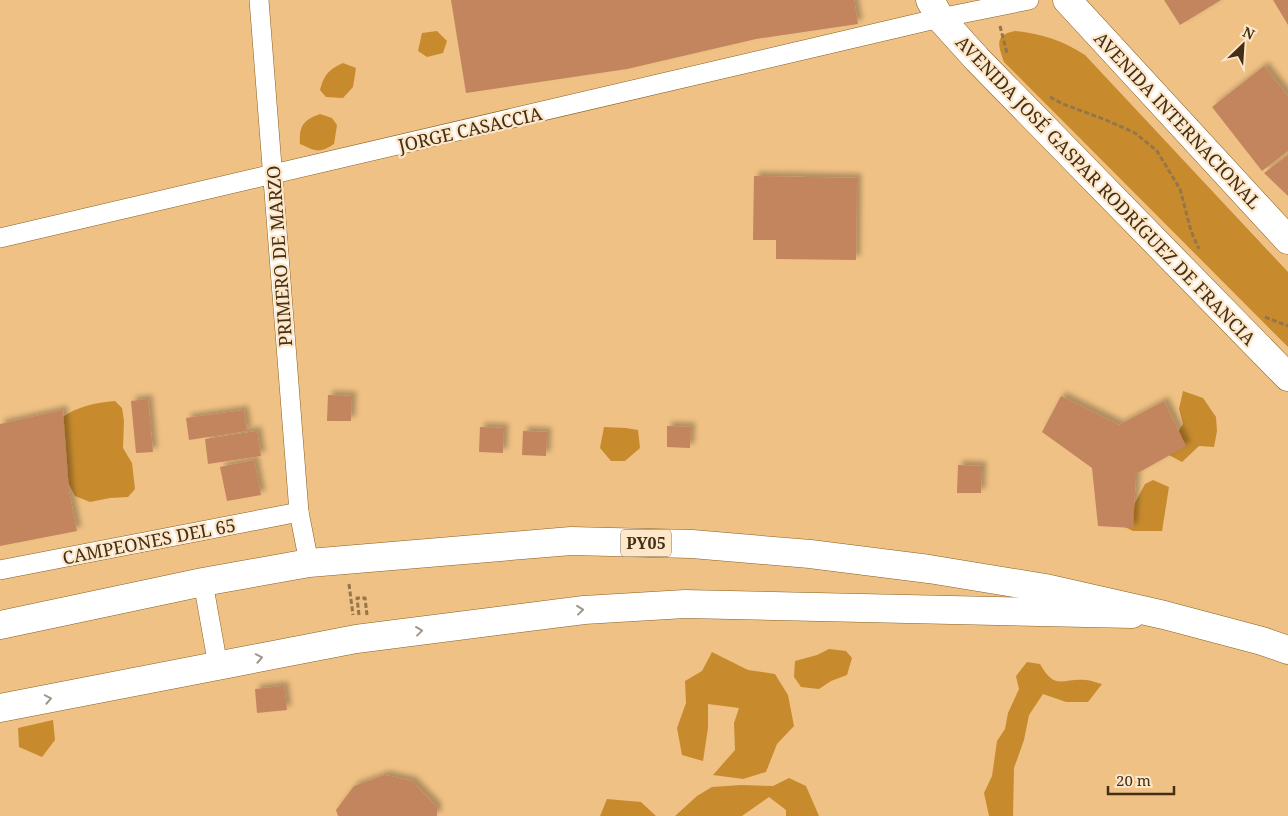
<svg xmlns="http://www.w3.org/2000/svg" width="1288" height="816" font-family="'Noto Serif',serif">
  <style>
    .green { fill: #c78b2e }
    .building { fill: #c3855d; filter: url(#shadow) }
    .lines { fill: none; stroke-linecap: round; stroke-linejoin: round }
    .street-casing { stroke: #895f20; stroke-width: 20 }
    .secondary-casing { stroke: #895f20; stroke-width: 29 }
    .highway-casing { stroke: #895f20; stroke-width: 29 }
    .path { stroke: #95754b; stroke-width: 3; stroke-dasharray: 5 2.5; stroke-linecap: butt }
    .street { stroke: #fff; stroke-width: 19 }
    .secondary { stroke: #fff; stroke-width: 28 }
    .highway { stroke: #fff; stroke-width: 28 }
    .oneway { stroke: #a0978a }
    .labels { text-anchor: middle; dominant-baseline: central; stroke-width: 4.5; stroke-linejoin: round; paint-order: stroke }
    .shield { fill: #fee6c8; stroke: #7a664b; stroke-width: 1 }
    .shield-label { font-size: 16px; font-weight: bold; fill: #422f16 }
    .street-label { font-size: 18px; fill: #422f16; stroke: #fee6c8 }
  </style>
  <defs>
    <filter id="shadow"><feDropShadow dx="4.5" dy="-4.5" stdDeviation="2.5" flood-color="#0004"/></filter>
  </defs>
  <rect width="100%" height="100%" fill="#efc184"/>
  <!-- green -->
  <g class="green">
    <path d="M437,31L447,41L443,53L427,57L418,51L422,33Z"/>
    <path d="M1015,31C1042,34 1061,40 1085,55L1288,272V347L1004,62C998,45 994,35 1015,31Z"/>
    <path d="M343,63L356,68L353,87L343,98L326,97L320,90C324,75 328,70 343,63Z"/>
    <path d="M320,114L332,118L337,125L334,144C319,154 316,151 300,144C299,126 303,120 320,114Z"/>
    <path d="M1183,391L1203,398L1216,417L1217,431L1214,447L1199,446L1182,462L1165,453L1183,424L1179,409Z"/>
    <path d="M115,401L122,408L124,421L123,448L132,463L135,489L128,497L110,498L90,502L75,496L65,477L61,418C78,406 95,403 115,401Z"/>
    <path d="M604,427L626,428L638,430L640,448L625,461H611L600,448Z"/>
    <path d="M1153,480L1169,487L1162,531H1133L1125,527L1127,518L1145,484Z"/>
    <path d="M829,649L846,651L852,658L847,675L831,681L819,689L801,687L794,677L795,661L817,655Z"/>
    <path d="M712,652L748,670L775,674L788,695L794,726L777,744L766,772L743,779L713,775L735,750L734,723L739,708L708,704V728L703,761L682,755L677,728L686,703L685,681L702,671Z"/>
    <path d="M1027,662L1040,664C1055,691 1062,678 1086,680C1091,680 1097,683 1102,684L1088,702H1066L1043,694L1029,715L1024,740L1014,768L1013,816H989L984,793L992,776L997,741L1005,729L1008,713L1019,689L1016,676Z"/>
    <path d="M53,720L55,740L42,757L19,747L18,728Z"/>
    <path d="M789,778L806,786L819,816H786V810L769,797L742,816H675L697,796L712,787L741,785L773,786Z"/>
    <path d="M607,799L641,802L656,816H600Z"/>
  </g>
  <!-- building -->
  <g class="building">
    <path d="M451,0H854L858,24L756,39L627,69L466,93Z"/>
    <path d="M1164,0H1221L1180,25Z"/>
    <path d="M1273,0H1288V25Z"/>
    <path d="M1264,66L1288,96V151L1262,171L1212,107Z"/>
    <path d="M1288,155V196L1264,173Z"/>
    <path d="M754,176L857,178L856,260L776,259V240H753Z"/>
    <path d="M328,395L352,396L351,421H327Z"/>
    <path d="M1061,396L1119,425L1164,401L1186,446L1136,474L1133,528L1098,526L1092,468L1042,432Z"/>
    <path d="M148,399L153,452L136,453L131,401Z"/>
    <path d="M63,410L69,491L77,531L0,546V424Z"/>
    <path d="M244,410L247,431L189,440L186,418Z"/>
    <path d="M667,426L691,427L690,448L667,447Z"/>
    <path d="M480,427L504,428L503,453L479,452Z"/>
    <path d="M257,431L261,456L208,464L205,439Z"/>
    <path d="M523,431L547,432L546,456L522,455Z"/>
    <path d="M254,460L261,495L227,501L220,467Z"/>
    <path d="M958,465L982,466L981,493H957Z"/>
    <path d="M284,686L287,710L257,713L255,689Z"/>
    <path d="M385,775L412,781L437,807V816H338L336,810L354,786Z"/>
  </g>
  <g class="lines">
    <defs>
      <g id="street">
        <path d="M259,0L299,512L309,563"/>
        <path d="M0,238L940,18L1029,0"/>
        <path d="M0,570L299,512"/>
        <path d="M203,582L218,666"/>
      </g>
      <g id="secondary">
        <path d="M930,0L940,18L977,59L1288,377"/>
        <path d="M1067,0L1288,240"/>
        <path d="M0,708L356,639L584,610L685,604L1132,614"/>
      </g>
      <path id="highway" d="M0,625L203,582L309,563L571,541L692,544L810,554L929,569L1045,588L1164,615L1262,641L1288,650"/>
    </defs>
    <!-- street casing -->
    <use href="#street" class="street-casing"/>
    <!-- secondary casing -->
    <use href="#secondary" class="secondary-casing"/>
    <!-- highway casing -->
    <use href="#highway" class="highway-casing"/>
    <!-- path -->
    <g class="path">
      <path d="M1000,26L1007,53"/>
      <path d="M1050,97L1063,104L1106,120L1135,133L1157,151L1180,189L1191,231L1199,249"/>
      <path d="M1265,317L1288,326"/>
      <path d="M349,584L353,615"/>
      <path d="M359,615L357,598H365L367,615"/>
    </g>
    <!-- street -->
    <use href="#street" class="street"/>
    <!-- secondary -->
    <use href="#secondary" class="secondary"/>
    <!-- highway -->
    <use href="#highway" class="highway"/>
  </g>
  <!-- one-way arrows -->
  <defs><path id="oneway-chevron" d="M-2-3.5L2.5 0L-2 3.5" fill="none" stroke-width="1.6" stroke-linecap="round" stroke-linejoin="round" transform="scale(1.25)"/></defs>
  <g class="oneway">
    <use href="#oneway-chevron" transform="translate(580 610) rotate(-6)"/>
    <use href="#oneway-chevron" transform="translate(419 631) rotate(-7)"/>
    <use href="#oneway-chevron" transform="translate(259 658) rotate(-11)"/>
    <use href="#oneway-chevron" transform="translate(48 699) rotate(-11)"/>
  </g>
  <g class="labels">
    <!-- shield labels -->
    <rect class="shield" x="621" y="529.5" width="50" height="27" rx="4"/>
    <g class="shield-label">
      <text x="646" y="543">PY05</text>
    </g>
    <!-- street labels -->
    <g class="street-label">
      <text transform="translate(1178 120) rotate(47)">AVENIDA INTERNACIONAL</text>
      <text transform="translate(470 129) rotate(-13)">JORGE CASACCIA</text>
      <text transform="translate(1106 190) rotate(46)">AVENIDA JOSÉ GASPAR RODRÍGUEZ DE FRANCIA</text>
      <text transform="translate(279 256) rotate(-94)">PRIMERO DE MARZO</text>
      <text transform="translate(149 541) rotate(-11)">CAMPEONES DEL 65</text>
    </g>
  </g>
  <!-- north arrow -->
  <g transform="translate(1243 45) rotate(25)" stroke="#fee6c8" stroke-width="4" paint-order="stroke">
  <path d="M0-4L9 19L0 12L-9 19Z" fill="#422f16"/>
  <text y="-8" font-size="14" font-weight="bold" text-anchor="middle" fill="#422f16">N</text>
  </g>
  <!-- scale -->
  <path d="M1108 786v8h66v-8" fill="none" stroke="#422f16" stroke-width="2.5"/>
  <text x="1116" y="786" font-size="15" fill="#422f16" stroke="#fee6c8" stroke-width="4" paint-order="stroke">20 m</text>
</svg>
